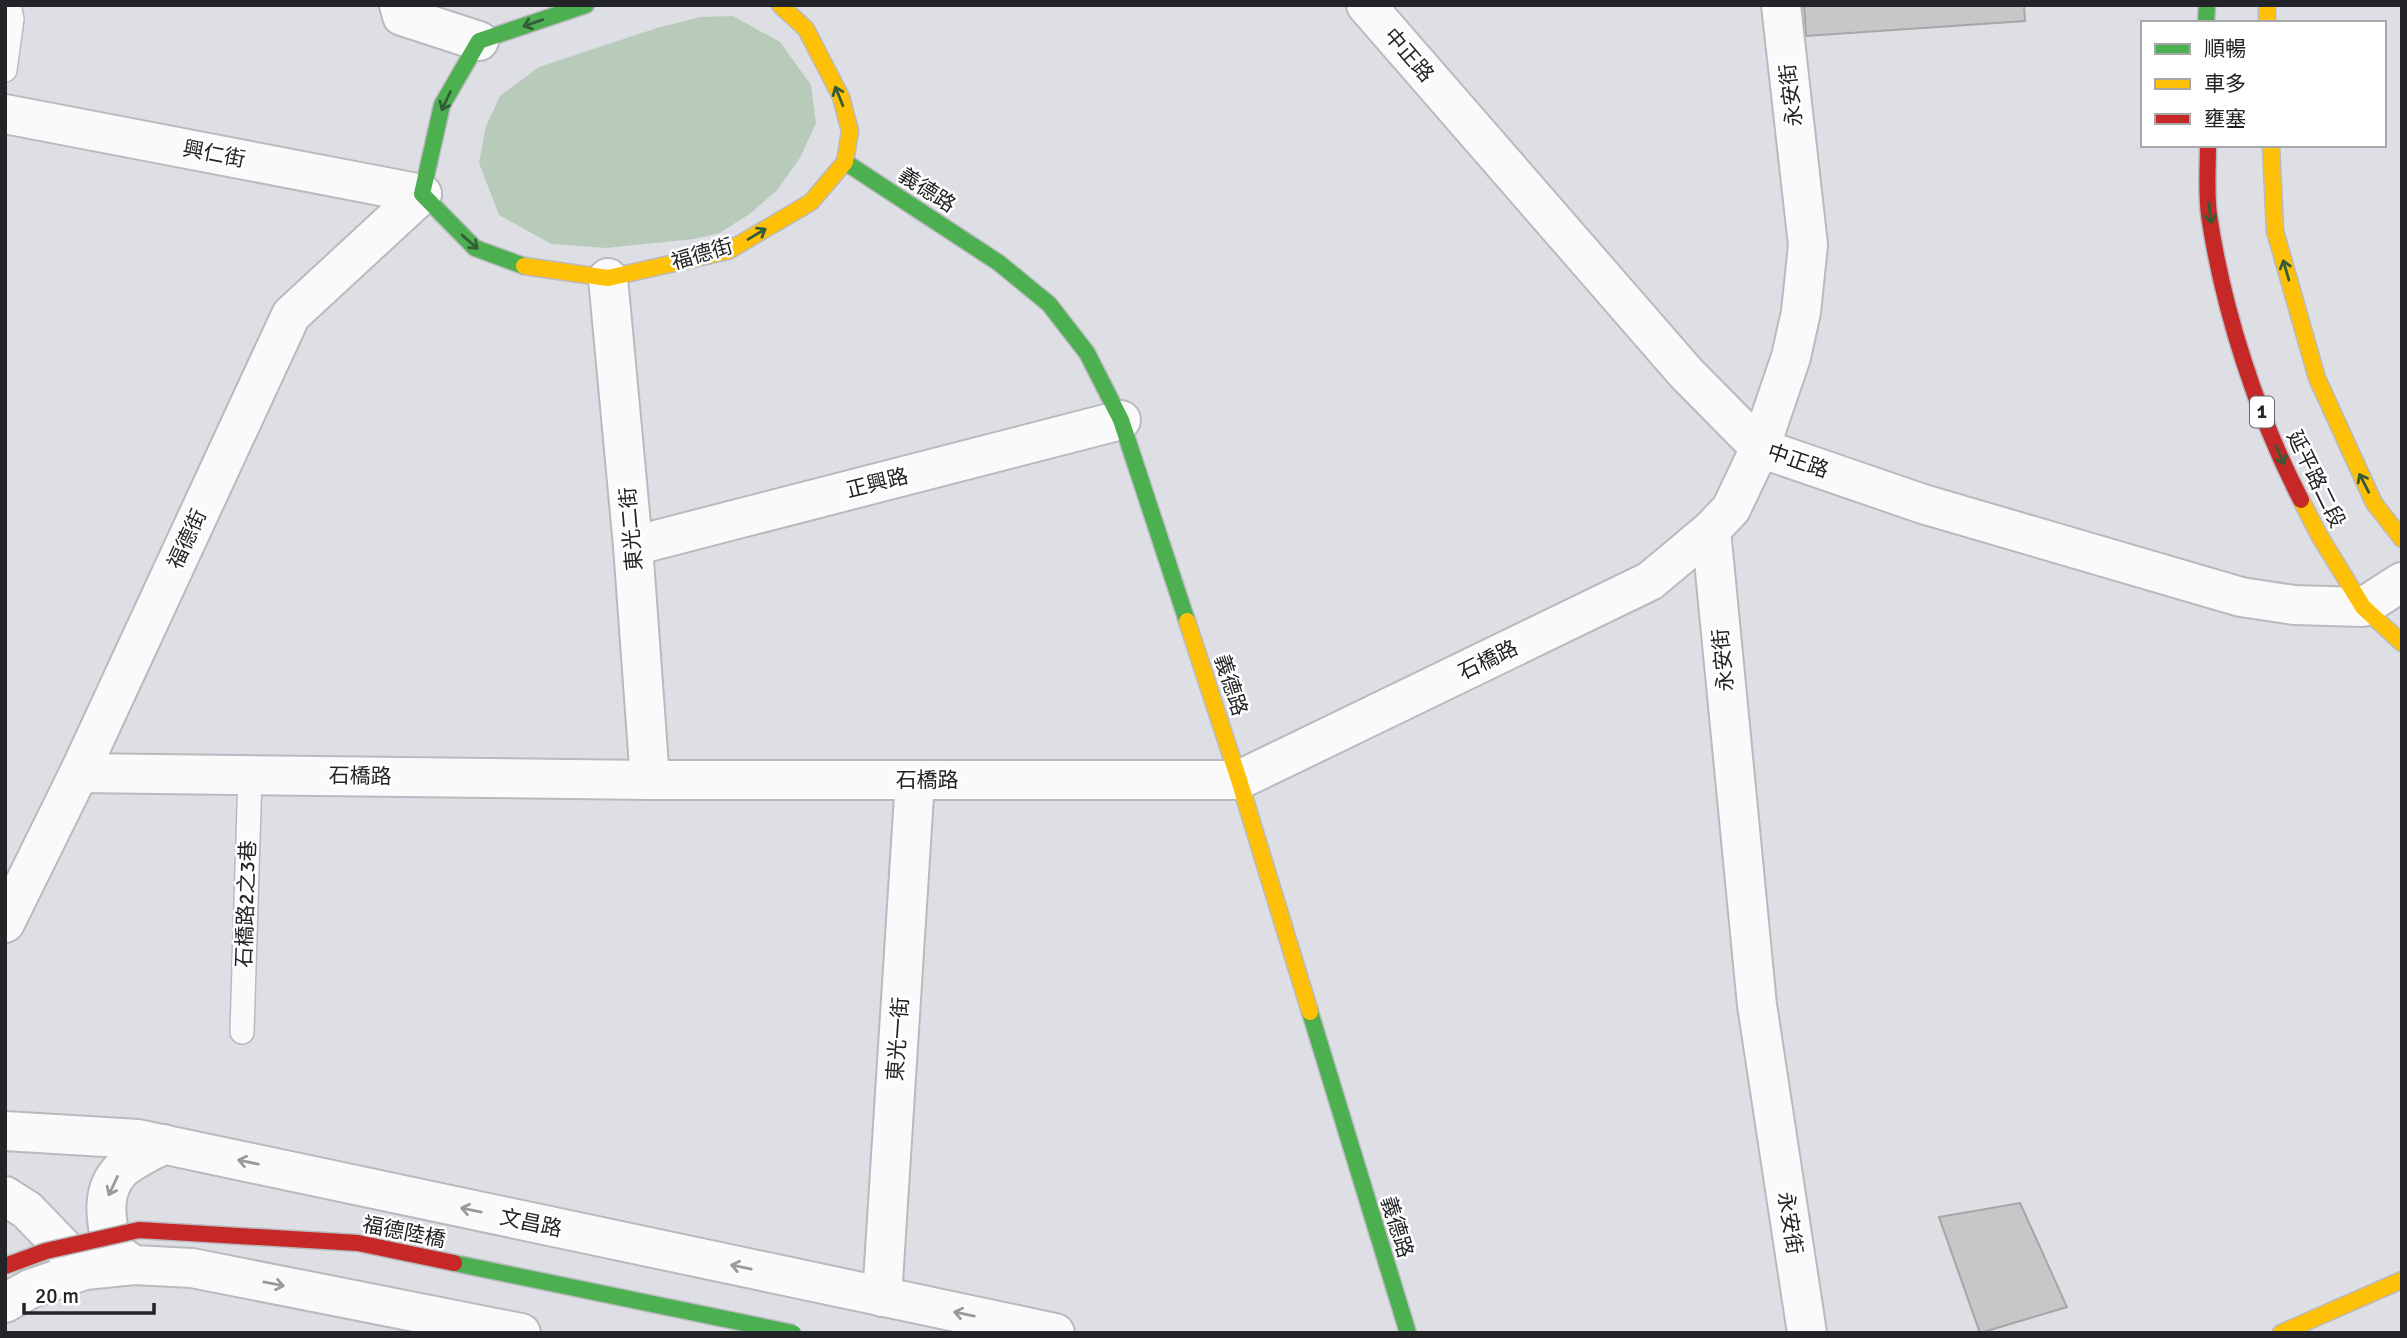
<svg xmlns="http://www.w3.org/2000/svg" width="2407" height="1338" font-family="Signika,'Noto Sans TC',sans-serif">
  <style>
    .green { fill: #b8cbba }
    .building { fill: #c8c7c8; stroke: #a6a6a7; stroke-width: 2 }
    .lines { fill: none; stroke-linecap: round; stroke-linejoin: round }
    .lane-casing { stroke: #b9babe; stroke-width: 26 }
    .street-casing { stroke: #b9babe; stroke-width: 42 }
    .fast-casing { stroke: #b9babe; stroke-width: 19 }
    .slow-casing { stroke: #b9babe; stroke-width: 19 }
    .jam-casing { stroke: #b9babe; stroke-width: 19 }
    .lane { stroke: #fafafb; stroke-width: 23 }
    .street { stroke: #fafafb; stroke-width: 38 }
    .fast { stroke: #4caf50; stroke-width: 16 }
    .slow { stroke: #ffc107; stroke-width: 16 }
    .jam { stroke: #c62828; stroke-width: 16 }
    .fast-bridge-casing { stroke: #b9babe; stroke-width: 19; stroke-linecap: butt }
    .jam-bridge-casing { stroke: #b9babe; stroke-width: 19; stroke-linecap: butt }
    .fast-bridge { stroke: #4caf50; stroke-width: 16 }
    .jam-bridge { stroke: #c62828; stroke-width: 16 }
    .oneway { stroke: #335c37 }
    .oneway2 { stroke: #999a9c }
    .labels { text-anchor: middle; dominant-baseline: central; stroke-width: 5; stroke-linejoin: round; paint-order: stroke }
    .shield { fill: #fff; stroke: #656668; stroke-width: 2 }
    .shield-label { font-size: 19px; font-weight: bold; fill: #232427 }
    .street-label { font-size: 21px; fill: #232427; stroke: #fff }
  </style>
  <rect width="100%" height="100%" fill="#dedfe5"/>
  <!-- green -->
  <path class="green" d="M733,16L780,42L811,85L816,123L800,158L777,190L751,213L720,233L694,239L606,248L551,244L499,215L479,163L486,126L500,96L539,67L657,28L700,17Z"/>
  <!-- building -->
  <g class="building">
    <path d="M1804,5H2024L2025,21L1806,36Z"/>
    <path d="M2020,1203L2067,1307L1980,1333L1939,1217Z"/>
  </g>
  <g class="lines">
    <defs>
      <g id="lane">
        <path d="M5,70L12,19L9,5"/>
        <path d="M242,1032L250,775"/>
      </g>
      <g id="street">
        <path d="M399,5L402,16L479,41"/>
        <path d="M1366,5L1686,373L1760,448L1923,504L2241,597L2294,605L2363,607L2402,582"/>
        <path d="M1781,5L1808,245L1801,312L1791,357L1760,448L1731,509L1711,530L1757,1005L1807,1333"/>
        <path d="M5,114L422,194"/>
        <path d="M608,278L633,546L650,780"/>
        <path d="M633,546L1121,420"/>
        <path d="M79,773L650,780H1239L1650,581L1711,530"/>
        <path d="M5,923L79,773L291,315L422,194"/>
        <path d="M5,1131L138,1139L1055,1333"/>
        <path d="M5,1196L27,1210L83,1268"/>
        <path d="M129,1262L112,1250C107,1223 99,1192 121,1170C130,1161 152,1151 164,1144"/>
        <path d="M882,1297L915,780"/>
        <path d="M5,1303L30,1289L85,1270L134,1265L192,1268L521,1333"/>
      </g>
      <g id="fast">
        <path d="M2206,23L2207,5"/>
        <path d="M845,162L999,263L1049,304L1087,353L1121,420L1187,621"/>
        <path d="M524,266L475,248L422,194L442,105L479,41L586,5"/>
        <path d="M1310,1012L1408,1333"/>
      </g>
      <g id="slow">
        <path d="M2267,5V23"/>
        <path d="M2271,145L2275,231L2317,378L2374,503L2402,539"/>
        <path d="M524,266L608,278L728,251L811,202L845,162L850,131L841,97L806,29L780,5"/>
        <path d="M2301,500L2319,535L2363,607L2402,643"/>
        <path d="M1187,621L1239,780L1310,1012"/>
        <path d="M2281,1333L2402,1280"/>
      </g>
      <path id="jam" d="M2208,145C2208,168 2206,192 2209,215C2223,310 2257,415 2301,500"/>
    </defs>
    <!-- lane casing -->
    <use href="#lane" class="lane-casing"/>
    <!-- street casing -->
    <use href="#street" class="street-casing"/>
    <!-- fast casing -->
    <use href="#fast" class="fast-casing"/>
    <!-- slow casing -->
    <use href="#slow" class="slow-casing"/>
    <!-- jam casing -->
    <use href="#jam" class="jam-casing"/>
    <!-- lane -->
    <use href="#lane" class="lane"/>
    <!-- street -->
    <use href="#street" class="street"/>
    <!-- fast -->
    <use href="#fast" class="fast"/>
    <!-- slow -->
    <use href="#slow" class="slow"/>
    <!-- jam -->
    <use href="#jam" class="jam"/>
    <defs>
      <path id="fast-bridge" d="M454,1263L793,1333"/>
      <path id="jam-bridge" d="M5,1266L46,1251L139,1230L358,1243L454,1263"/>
    </defs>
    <!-- fast-bridge casing -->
    <use href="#fast-bridge" class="fast-bridge-casing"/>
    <!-- jam-bridge casing -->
    <use href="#jam-bridge" class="jam-bridge-casing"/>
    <!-- fast-bridge -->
    <use href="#fast-bridge" class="fast-bridge"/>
    <!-- jam-bridge -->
    <use href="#jam-bridge" class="jam-bridge"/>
  </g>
  <!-- one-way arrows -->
  <defs><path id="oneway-shaft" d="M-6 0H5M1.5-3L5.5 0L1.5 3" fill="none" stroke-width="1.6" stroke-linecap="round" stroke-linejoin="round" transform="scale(1.75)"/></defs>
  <g class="oneway">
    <use href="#oneway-shaft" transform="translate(533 23) rotate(161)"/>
    <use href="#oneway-shaft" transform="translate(839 96) rotate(-112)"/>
    <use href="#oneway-shaft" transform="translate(446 101) rotate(115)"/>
    <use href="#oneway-shaft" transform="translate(2210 213) rotate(83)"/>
    <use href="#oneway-shaft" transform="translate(757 234) rotate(-31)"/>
    <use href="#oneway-shaft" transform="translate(470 242) rotate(41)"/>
    <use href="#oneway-shaft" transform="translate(2286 270) rotate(-106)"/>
    <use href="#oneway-shaft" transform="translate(2280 455) rotate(67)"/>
    <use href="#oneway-shaft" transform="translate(2364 483) rotate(-117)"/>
  </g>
  <g class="oneway2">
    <use href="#oneway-shaft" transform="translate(248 1162) rotate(-168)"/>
    <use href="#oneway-shaft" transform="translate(113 1186) rotate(115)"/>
    <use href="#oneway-shaft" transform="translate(471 1210) rotate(-168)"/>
    <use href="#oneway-shaft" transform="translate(741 1267) rotate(-168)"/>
    <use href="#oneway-shaft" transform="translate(274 1284) rotate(11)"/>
    <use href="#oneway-shaft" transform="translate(964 1314) rotate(-168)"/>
  </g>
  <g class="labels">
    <!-- shield labels -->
    <rect class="shield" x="2250" y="396.5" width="24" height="31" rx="5"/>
    <g class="shield-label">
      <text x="2262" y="412">1</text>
    </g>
    <!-- street labels -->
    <g class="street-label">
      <text transform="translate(1409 55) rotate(49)">中正路</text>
      <text transform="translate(1791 95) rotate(-97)">永安街</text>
      <text transform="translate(214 154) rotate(11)">興仁街</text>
      <text transform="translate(927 190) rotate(33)">義德路</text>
      <text transform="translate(702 254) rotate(-16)">福德街</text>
      <text transform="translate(1798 461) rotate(19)">中正路</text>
      <text transform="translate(2316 479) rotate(64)">延平路二段</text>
      <text transform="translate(877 483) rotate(-14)">正興路</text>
      <text transform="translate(631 529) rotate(-95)">東光二街</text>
      <text transform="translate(187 539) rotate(-65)">福德街</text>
      <text transform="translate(1488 660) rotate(-26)">石橋路</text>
      <text transform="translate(1723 660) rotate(-95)">永安街</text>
      <text transform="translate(1231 685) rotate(72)">義德路</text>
      <text transform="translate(360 776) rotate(1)">石橋路</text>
      <text x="927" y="780">石橋路</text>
      <text transform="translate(246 904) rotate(-88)">石橋路2之3巷</text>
      <text transform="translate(898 1039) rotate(-86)">東光一街</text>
      <text transform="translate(531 1223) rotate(12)">文昌路</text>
      <text transform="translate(1790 1223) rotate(81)">永安街</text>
      <text transform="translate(1397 1227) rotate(73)">義德路</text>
      <text transform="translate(404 1232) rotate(11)">福德陸橋</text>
    </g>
  </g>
  <!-- border -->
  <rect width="2407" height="1338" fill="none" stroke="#232427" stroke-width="14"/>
  <!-- legend -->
  <rect x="2141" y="21" width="245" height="126" fill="#ffffff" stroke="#a7a7a9" stroke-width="2"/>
  <rect x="2155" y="44" width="35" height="10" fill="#4caf50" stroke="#a7a7a9" stroke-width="2"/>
  <text x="2204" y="56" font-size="21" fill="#232427">順暢</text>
  <rect x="2155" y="79" width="35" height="10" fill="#ffc107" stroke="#a7a7a9" stroke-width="2"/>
  <text x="2204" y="91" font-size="21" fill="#232427">車多</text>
  <rect x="2155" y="114" width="35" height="10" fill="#c62828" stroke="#a7a7a9" stroke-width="2"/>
  <text x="2204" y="126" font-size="21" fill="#232427">壅塞</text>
  <!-- scale -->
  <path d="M24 1303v10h130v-10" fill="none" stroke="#232427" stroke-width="3.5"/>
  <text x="35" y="1303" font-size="21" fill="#232427" stroke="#ffffff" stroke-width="5" paint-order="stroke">20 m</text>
</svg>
